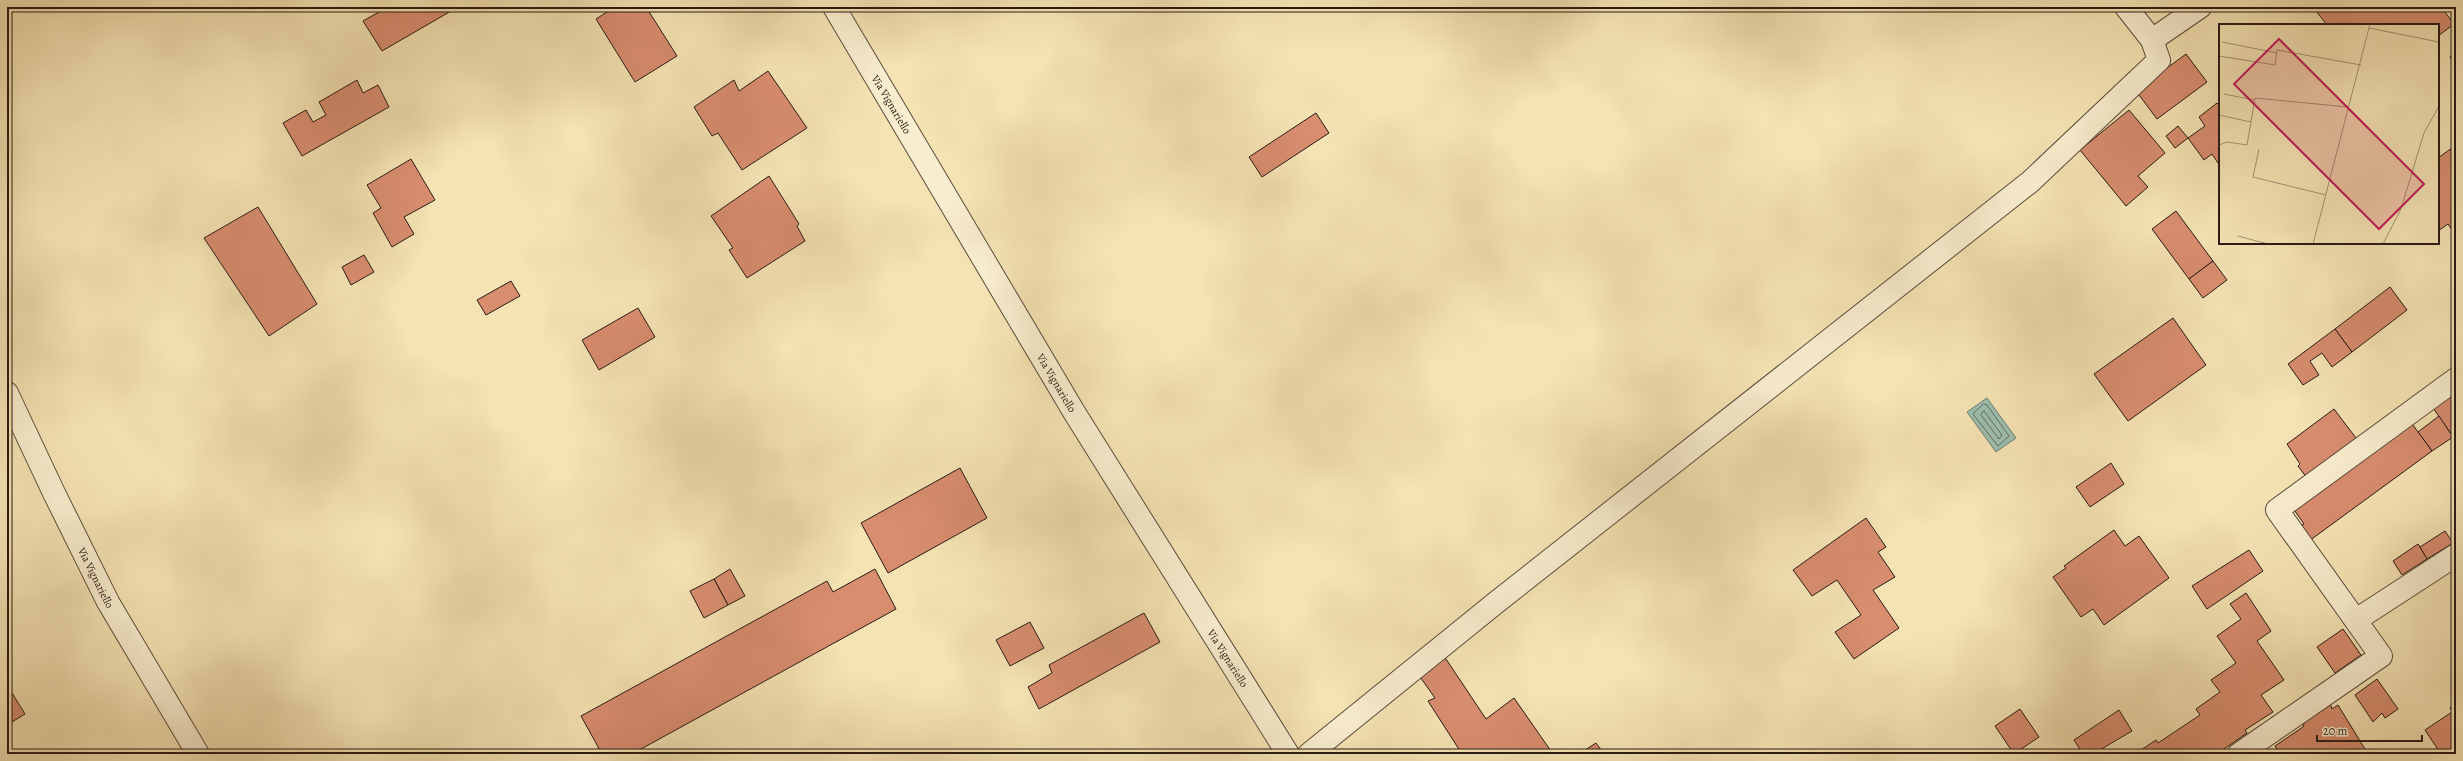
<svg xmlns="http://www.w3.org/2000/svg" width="2463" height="761" font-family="Alegreya,serif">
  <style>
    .water { fill: #9cbeae; stroke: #6e7c71 }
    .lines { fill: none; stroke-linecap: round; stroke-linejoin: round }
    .shore { stroke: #626c62; stroke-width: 1 }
    .building { fill: #d88d6f; stroke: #291a15 }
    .street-casing { stroke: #5c4c3c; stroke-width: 24 }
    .street { stroke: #f8edce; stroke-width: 22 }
    .labels { text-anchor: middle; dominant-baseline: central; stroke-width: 3; stroke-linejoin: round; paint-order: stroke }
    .street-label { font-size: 11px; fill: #291a15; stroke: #f8edce }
    .inset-road { fill: none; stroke: #a39374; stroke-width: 1 }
    .view { fill: #c2185b; fill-opacity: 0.15; stroke: #c2185b; stroke-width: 2 }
    .inset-edge { fill: none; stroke: #291a15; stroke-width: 2 }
  </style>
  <rect width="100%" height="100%" fill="#f5e3b3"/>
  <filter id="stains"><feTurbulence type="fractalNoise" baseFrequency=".005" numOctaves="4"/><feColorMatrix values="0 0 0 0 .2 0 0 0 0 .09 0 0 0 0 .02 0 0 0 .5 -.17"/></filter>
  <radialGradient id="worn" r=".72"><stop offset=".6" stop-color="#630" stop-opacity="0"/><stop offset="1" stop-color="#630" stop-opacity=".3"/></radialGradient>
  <!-- water -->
  <path class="water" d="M1987,398L2016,438L1996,452L1967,412Z"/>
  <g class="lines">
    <!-- shore -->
    <g class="shore">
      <path d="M1984,404L1987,405L2009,436L1998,446L1973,414Z"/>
      <path d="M1984,411L2002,435L1999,439L1981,415Z"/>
    </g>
  </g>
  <!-- building -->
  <g class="building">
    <path d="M388,7H458L382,51L363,21Z"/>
    <path d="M615,7H646L677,56L635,82L596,19Z"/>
    <path d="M2313,7H2441L2454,24L2438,36V25H2327Z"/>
    <path d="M2456,53V65L2450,57Z"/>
    <path d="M2186,54L2207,82L2157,119L2136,91Z"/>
    <path d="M768,71L807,128L742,170L718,133L712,136L694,107L734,80L739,91Z"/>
    <path d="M357,80L363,93L378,85L389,107L302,156L283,123L306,110L313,122L326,115L319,102Z"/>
    <path d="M2217,103L2220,106V166L2212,154L2204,160L2188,138L2205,126L2199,117Z"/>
    <path d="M2129,110L2165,153L2138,176L2148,187L2126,206L2080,150Z"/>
    <path d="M1316,113L1329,133L1262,177L1249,157Z"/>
    <path d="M2178,126L2188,138L2175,148L2166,136Z"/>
    <path d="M2456,145V236L2448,224L2438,231V158Z"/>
    <path d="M411,159L435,200L404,217L414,234L392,247L373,213L381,208L367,185Z"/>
    <path d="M769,176L799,224L797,226L805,241L747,278L729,250L733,248L711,216Z"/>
    <path d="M258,207L317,304L269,336L204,238Z"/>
    <path d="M2176,211L2213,261L2189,279L2152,229Z"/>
    <path d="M364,255L374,272L351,285L342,267Z"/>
    <path d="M2213,261L2227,280L2203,298L2189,279Z"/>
    <path d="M511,281L520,296L486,315L477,300Z"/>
    <path d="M2390,287L2407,310L2352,352L2335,329Z"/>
    <path d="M638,308L655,337L599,370L582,340Z"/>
    <path d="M2173,318L2206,365L2128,421L2094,374Z"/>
    <path d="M2335,329L2352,352L2332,367L2322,353L2310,361L2319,375L2303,385L2288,364Z"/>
    <path d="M2456,392V436L2454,438L2433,408Z"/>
    <path d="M2334,409L2359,442L2307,478L2298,466L2300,464L2287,444Z"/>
    <path d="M2439,416L2453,437L2432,451L2418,432Z"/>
    <path d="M2410,421L2432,451L2309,541L2299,527L2304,524L2292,507Z"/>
    <path d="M2111,463L2124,484L2090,507L2076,487Z"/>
    <path d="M960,468L987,518L888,573L861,523Z"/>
    <path d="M1866,518L1886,547L1878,552L1895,577L1873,590L1899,628L1854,659L1835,632L1861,615L1837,580L1812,596L1793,570Z"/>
    <path d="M2114,530L2125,546L2139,536L2169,578L2104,625L2093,609L2081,617L2053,577L2066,568L2064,566Z"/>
    <path d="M2445,531L2453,543L2427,559L2420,547Z"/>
    <path d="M2418,544L2427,559L2402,575L2393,561Z"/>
    <path d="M2249,550L2263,571L2207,609L2192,586Z"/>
    <path d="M730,569L745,596L728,605L714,579Z"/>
    <path d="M875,569L896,609L632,754H602L581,716L827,581L833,592Z"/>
    <path d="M714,579L728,605L704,618L690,591Z"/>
    <path d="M2246,593L2271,631L2257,641L2284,680L2261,695L2273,712L2245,730L2247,733L2217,754H2144L2141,750L2156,740L2158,743L2200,715L2196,709L2220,692L2211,680L2236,663L2217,636L2241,619L2230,604Z"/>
    <path d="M1144,613L1160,642L1039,709L1028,687L1052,673L1049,665Z"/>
    <path d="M1030,622L1044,648L1010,666L996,640Z"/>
    <path d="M2343,629L2361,655L2335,673L2317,647Z"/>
    <path d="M1444,656L1486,719L1514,698L1553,754H1462L1428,701L1435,698L1418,674Z"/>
    <path d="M2377,679L2398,709L2385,718L2382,713L2373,722L2355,695Z"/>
    <path d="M7,685L25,714L7,725Z"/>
    <path d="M2330,703L2332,709L2338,705L2368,754H2280L2275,746L2303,727L2305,720Z"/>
    <path d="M2456,704V718L2450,708Z"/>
    <path d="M2020,709L2039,737L2014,754L1995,726Z"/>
    <path d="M2119,710L2132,731L2093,754H2083L2074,740Z"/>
    <path d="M2452,712L2456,718V753L2441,754L2425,730Z"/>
    <path d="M1596,743L1604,754H1579Z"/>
  </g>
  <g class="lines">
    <defs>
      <g id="street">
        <path id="s1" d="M834,7L1074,412L1288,754"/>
        <path d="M2152,40L2200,7"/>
        <path id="s2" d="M7,393L54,493L108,602L198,754"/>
        <path d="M2356,620L2456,555"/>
        <path d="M1309,754L1498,601L2030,182L2159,60L2152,40L2126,7"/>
        <path d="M2239,754L2381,656L2277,510L2456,379"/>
      </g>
    </defs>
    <!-- street casing -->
    <use href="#street" class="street-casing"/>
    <!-- street -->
    <use href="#street" class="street"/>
  </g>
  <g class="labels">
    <!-- street labels -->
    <g class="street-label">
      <text stroke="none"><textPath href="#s1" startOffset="113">Via Vignariello</textPath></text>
      <text stroke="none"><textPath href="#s1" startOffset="437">Via Vignariello</textPath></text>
      <text stroke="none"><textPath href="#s2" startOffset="205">Via Vignariello</textPath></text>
      <text stroke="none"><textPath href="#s1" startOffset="761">Via Vignariello</textPath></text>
    </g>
  </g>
  <!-- overview -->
  <g transform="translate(2219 24)">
    <rect width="220" height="220" fill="#f5e3b3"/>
    <path class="inset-road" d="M150,4L220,18M3,18L58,29M0,32L56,41L58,26L142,41M5,70L35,76M0,91L32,98M0,121L8,118L28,121L36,74L129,83M40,125L34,153L107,171M19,212L49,220M94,220L151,0M164,220L182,185L205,109L220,82"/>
    <path class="view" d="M60,15L205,160L160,205L15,60Z"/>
    <rect width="220" height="220" class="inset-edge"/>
  </g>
  <!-- margin -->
  <rect width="2463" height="761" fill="none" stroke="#f5e3b3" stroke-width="24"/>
  <rect x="8" y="8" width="2447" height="745" fill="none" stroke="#291a15" stroke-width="2"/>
  <rect x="12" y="12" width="2439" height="737" fill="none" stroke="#291a15"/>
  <!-- scale -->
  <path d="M2317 735v6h105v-6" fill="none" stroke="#291a15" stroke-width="2"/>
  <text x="2323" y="735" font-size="12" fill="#291a15" stroke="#f8edce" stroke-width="3" paint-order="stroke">20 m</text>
  <rect width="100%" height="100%" filter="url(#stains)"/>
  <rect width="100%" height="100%" fill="url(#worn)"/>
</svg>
